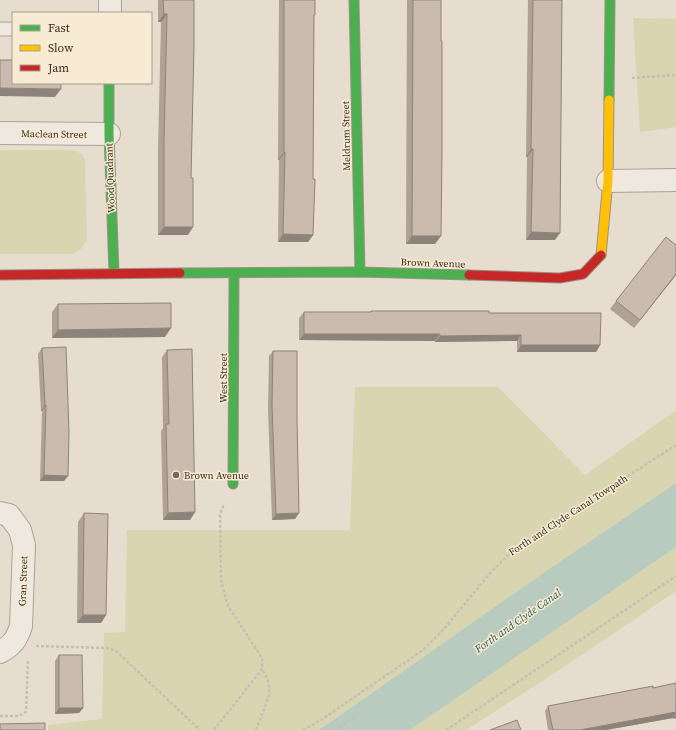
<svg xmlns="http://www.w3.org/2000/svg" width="676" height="730" font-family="'Source Serif 4',serif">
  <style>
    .green { fill: #d8d5b0 }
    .water { fill: #b9cbbf }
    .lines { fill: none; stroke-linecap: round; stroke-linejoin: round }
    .lane-casing { stroke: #aba297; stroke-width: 15 }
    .street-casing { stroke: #aba297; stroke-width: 24 }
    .fast-casing { stroke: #9b9286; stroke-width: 11 }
    .slow-casing { stroke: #9b9286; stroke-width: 11 }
    .jam-casing { stroke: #9b9286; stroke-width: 11 }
    .path { stroke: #c7bfb6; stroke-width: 2.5; stroke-dasharray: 3 2; stroke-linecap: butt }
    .lane { stroke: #eee8df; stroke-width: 13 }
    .street { stroke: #eee8df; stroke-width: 22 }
    .fast { stroke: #4caf50; stroke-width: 9 }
    .slow { stroke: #ffc107; stroke-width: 9 }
    .jam { stroke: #c62828; stroke-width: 9 }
    .wall { fill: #aea196 }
    .shaded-wall { fill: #8d837a }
    .building { fill: #cabbae; stroke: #8d837a }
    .poi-dot { fill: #77695c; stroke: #f7ebd4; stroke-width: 1.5 }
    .labels { text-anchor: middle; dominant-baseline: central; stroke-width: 3; stroke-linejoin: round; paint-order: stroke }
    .street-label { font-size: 10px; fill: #3b2a1e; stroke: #f7ebd4 }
    .poi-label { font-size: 10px; fill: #3b2a1e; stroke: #f7ebd4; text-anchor: start }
    .water-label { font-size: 11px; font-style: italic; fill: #2c5c55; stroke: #f7ebd4 }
  </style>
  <rect width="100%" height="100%" fill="#e6ddce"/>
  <!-- green -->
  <g class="green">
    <path d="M633,18L676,19V127L640,132Z"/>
    <path d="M0,150H73L82,154L85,161L87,240L81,249L72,254H0Z"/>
    <path d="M355,387H498L585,475L676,410V483L549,569L319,730H48V725L102,719L104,633L125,632L127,530H350Z"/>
    <path d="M676,547V591L567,665L466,730H410Z"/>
  </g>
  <!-- water -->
  <path class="water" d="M676,483V547L410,730H319L549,569Z"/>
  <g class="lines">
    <defs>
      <path id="lane" d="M0,29H13"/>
      <g id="street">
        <path d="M110,13V0"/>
        <path d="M0,133L109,134"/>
        <path d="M608,181L676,180"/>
        <path d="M0,513L9,515L20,530L24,545L21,626C17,639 12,646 0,652"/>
      </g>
      <g id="fast">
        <path d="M354,0L360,272"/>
        <path d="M109,83V134L114,273"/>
        <path d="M609,100L610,0"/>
        <path d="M180,273L360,272L469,275"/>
        <path d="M233,484L234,273"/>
      </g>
      <path id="slow" d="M601,255L608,181L609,100"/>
      <g id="jam">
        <path d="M0,275L180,273"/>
        <path d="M469,275L560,278L583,274L601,255"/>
      </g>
    </defs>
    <!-- lane casing -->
    <use href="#lane" class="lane-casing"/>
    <!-- street casing -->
    <use href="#street" class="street-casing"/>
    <!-- fast casing -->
    <use href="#fast" class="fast-casing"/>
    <!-- slow casing -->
    <use href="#slow" class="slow-casing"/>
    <!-- jam casing -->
    <use href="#jam" class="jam-casing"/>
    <!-- path -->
    <g class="path">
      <path d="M632,78L676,75"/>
      <path d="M36,646L108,648L116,651L200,730"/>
      <path d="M0,716H19L26,712L28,660"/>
      <path d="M322,728L323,730"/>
      <path d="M214,730L262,669V658L228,606L221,581L220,514L224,504"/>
      <path d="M256,730L269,696V683L262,669"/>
      <path d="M303,730L321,720L423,650L444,629L491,572L507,556L572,512L676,445"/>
      <path d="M335,730L354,717"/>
      <path d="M446,730L676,576"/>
    </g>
    <!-- lane -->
    <use href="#lane" class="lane"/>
    <!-- street -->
    <use href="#street" class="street"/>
    <!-- fast -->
    <use href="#fast" class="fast"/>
    <!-- slow -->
    <use href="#slow" class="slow"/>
    <!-- jam -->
    <use href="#jam" class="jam"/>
  </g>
  <!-- wall -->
  <g class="wall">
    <path d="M158,0H194L188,235H158V150L161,22H158Z"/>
    <path d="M279,0H315V15L314,16L313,179V235L308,242H278L279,160H278Z"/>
    <path d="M407,0H441L435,244H406Z"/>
    <path d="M528,0H562L555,240H526L527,157H526Z"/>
    <path d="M676,275L634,328L610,309L616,301Z"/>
    <path d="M58,304L165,337L52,338V312Z"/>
    <path d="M371,311L489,313L600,345L596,352H517V341L435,342V341L299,340V318L304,312H370Z"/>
    <path d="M42,348L68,476L64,481H40L42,411H41L38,354Z"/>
    <path d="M167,350L195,512L190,520H163L161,431L163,428L162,357Z"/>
    <path d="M273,351L297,420L299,513L295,519L272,520L268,410L269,356Z"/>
    <path d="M84,513L106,615L101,623H77L78,522Z"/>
    <path d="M59,655L83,708L79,713L55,714V661Z"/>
    <path d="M676,683V718L673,719V718L606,730H548L545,711L548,706L653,688Z"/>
  </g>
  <!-- shaded-wall -->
  <g class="shaded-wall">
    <path d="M164,14H167L161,22H158Z"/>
    <path d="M0,88L61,89L55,97L0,96Z"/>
    <path d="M531,149H533L527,157H526Z"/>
    <path d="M284,152H285L279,160H278Z"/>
    <path d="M164,227H193L188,235H158Z"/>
    <path d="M531,232L560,233L555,240H526Z"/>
    <path d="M283,234L313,235L308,242H278Z"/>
    <path d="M412,236H441L435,244H406Z"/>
    <path d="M676,274V275L634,328L640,320Z"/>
    <path d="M171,328L165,337L52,338L58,330Z"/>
    <path d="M304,334H440L435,341L299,340Z"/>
    <path d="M521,335L517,341L435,342L440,336Z"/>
    <path d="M521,345H600L596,352H517Z"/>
    <path d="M45,405H46L42,411H41Z"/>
    <path d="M44,475L68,476L64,481H40Z"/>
    <path d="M195,512L190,520H163L168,513Z"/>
    <path d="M299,513L295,519L272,520L276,514Z"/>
    <path d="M83,615H106L101,623H77Z"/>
    <path d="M59,708H83L79,713L55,714Z"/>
    <path d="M676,712L673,718L606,730H580Z"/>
    <path d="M676,714V718L673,719Z"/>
  </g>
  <!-- building -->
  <g class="building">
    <path d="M163,0H194V46L191,178H193V227H164V142L167,14H164Z"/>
    <path d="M284,0H315V15H314L313,179H315L313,235L283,234L285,152H284Z"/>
    <path d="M413,0H441V41H442V153L441,236H412Z"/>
    <path d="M533,0H562L560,233L531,232L533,149H531Z"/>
    <path d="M0,60H13V83H61V89L0,88Z"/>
    <path d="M666,237L676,245V274L640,320L616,301Z"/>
    <path d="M171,303V328L58,330V304Z"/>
    <path d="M371,311H489V313H601L600,345H521V335L440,336V334H304V312H371Z"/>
    <path d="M66,347L69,432L68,476L44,475L46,405H45L42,348Z"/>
    <path d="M192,349L195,512L168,513L166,424H169L167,350Z"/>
    <path d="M273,351H297V420L299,513L276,514L272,405Z"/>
    <path d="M84,513L108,514L106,615H83Z"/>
    <path d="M59,655H82L83,708H59Z"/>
    <path d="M676,683V712L580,730H553L548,706L653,686V688Z"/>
    <path d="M517,720L521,730H490Z"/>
    <path d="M45,723V730H0V724Z"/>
  </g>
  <!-- markers -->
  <circle class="poi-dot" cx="176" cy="475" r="4"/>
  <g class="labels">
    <!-- street labels -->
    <g class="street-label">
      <text transform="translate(54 134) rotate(1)">Maclean Street</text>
      <text transform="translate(346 136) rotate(-91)">Meldrum Street</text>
      <text transform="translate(110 178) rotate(-92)">Wood Quadrant</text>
      <text transform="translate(433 263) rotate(2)">Brown Avenue</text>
      <text transform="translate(223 378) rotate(-90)">West Street</text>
      <text transform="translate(568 515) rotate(-33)">Forth and Clyde Canal Towpath</text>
      <text transform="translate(23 581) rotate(-88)">Gran Street</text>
    </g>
    <!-- poi labels -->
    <g class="poi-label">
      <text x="184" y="475">Brown Avenue</text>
    </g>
    <!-- water labels -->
    <g class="water-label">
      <text transform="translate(518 621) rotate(-35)">Forth and Clyde Canal</text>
    </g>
  </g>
  <!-- legend -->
  <rect x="12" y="12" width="140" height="72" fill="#f7ebd4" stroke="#ac9e8b"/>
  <rect x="20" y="25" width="20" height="6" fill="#4caf50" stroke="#ac9e8b"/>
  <text x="48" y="32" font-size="12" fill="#3b2a1e">Fast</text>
  <rect x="20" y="45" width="20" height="6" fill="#ffc107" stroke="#ac9e8b"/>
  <text x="48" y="52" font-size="12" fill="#3b2a1e">Slow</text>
  <rect x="20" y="65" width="20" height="6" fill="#c62828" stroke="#ac9e8b"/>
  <text x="48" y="72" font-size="12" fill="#3b2a1e">Jam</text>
</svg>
